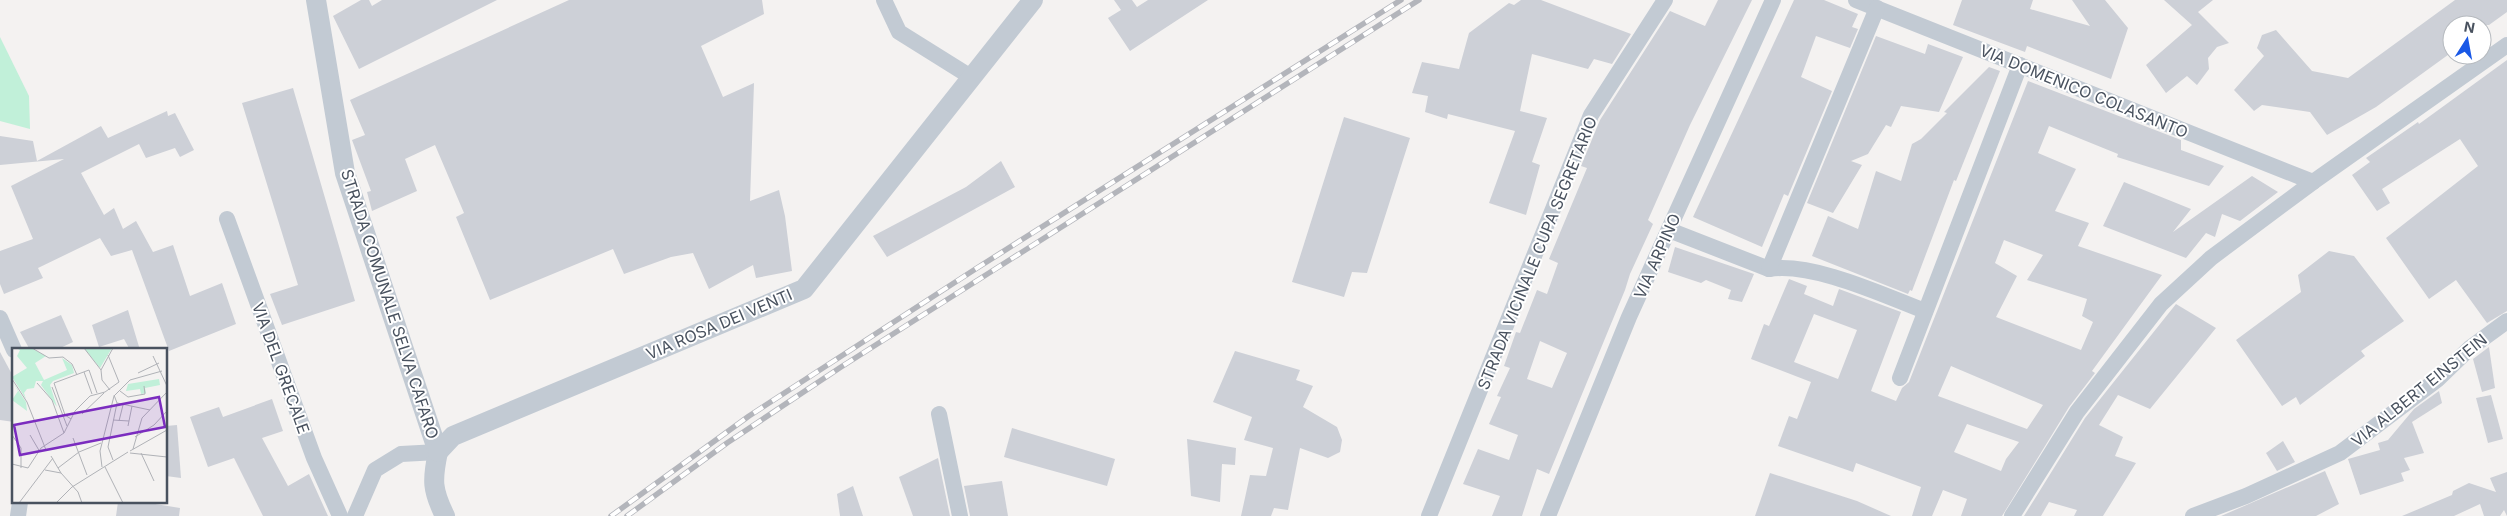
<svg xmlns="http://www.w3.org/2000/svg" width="2507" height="516" font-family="Inter,sans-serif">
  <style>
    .green { fill: #c1f0d9 }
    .building { fill: #cdd0d7; fill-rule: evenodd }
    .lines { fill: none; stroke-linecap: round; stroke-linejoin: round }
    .minor { stroke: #c2cad3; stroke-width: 16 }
    .tertiary { stroke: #c2cad3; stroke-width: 20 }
    .rail-casing { stroke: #b3b5bb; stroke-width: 5.5 }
    .rail { stroke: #fff; stroke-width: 4; stroke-dasharray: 11; stroke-linecap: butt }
    .labels { text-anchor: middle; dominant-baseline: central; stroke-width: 4; stroke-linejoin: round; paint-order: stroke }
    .street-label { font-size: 16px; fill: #49525f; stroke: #fff }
    .inset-road { fill: none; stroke: #b0b2b7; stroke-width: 1 }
    .view { fill: #7b2cbf; fill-opacity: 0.15; stroke: #7b2cbf; stroke-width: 2.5 }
    .inset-edge { fill: none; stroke: #49525f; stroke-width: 2.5 }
  </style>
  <rect width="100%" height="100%" fill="#f4f2f1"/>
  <!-- green -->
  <path class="green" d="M0,37L29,96L30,129L0,121Z"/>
  <!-- building -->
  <g class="building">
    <path d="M361,0H369L372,6L382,0H497L359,69L333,16Z"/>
    <path d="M569,0H762L764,14L701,46L723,97L754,83L750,201L779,190L785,216L792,271L756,278L753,265L709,289L693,253L671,257L624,274L613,249L490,300L456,217L464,213L435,145L405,159L417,191L372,211L367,192L371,191L352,140L365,135L350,100Z"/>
    <path d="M1114,0H1132L1137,7L1148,0H1208L1130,51L1108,18L1121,10Z"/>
    <path d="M1521,0H1541L1631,34L1612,64L1594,59L1588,69L1532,54L1520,111L1547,118L1532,162L1540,165L1526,215L1489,203L1515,131L1448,114L1447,119L1425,112L1428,96L1412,93L1422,62L1459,69L1469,33L1509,3L1514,5Z"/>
    <path d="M1718,0H1752L1690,125L1648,220L1653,224L1630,274L1625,290L1549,474L1537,469L1522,516H1492L1500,496L1463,484L1478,449L1509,460L1518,435L1489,424L1501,397L1497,396L1510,368L1504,366L1516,332L1520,333L1537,290L1547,294L1558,263L1549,259L1587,168L1581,166L1600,120L1670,11L1705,26ZM1540,341L1567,353L1552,388L1527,379Z"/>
    <path d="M1794,0H1824L1858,14L1852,27L1858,29L1850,48L1816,36L1801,77L1832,91L1788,196L1784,194L1762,247L1693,217Z"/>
    <path d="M1962,0H2033L2030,9L2090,26L2072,0H2105L2128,28L2111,79L2027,46L2025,52L1953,25Z"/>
    <path d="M2164,0H2213L2198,12L2229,43L2217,47L2208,58L2209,69L2197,85L2187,76L2166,93L2146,65L2192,25Z"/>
    <path d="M2455,0H2507V12L2489,25H2452V52L2376,107L2327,135L2310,112L2262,105L2254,111L2234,90L2264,56L2257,48L2262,35L2276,30L2312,71L2348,78Z"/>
    <path d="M1876,36L1925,54L1928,44L1963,57L1939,112L1901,106L1891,127L1886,125L1868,154L1851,161L1862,165L1833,213L1807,203Z"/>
    <path d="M2507,60V311L2487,323L2456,280L2429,299L2386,238L2478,166L2460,139L2382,189L2390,203L2377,211L2352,175L2370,162L2366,158L2418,122L2419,124Z"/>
    <path d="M1989,67L2000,71L1956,181L1954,180L1912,291L1910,290L1908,294L1812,256L1828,216L1858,229L1876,171L1901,181L1912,144L1921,139L1947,113L1944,112Z"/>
    <path d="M2028,81L2181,140V150L2224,166L2209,186L2117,157L2118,154L2049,126L2038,153L2076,169L2055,211L2089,223L2078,246L2162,275L2092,371L2095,373L2069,407L2002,516H1961L1967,499L1943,490L1932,516H1912L1921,487L1856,463L1853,472L1778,446L1789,416L1797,419L1811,382L1751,359L1764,324L1769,326L1789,279L1807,286L1804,294L1833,306L1839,289L1901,312L1871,391L1896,401L1902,388L1909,382ZM2004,240L2043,255L2027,280L2087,299L2082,316L2093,322L2081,350L1996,317L2017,276L1995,263ZM1814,314L1857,330L1838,379L1794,362ZM1951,366L2043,405L2027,429L1938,396ZM1967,424L2019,442L2006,459L2001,471L1954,452Z"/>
    <path d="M293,88L355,301L282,325L270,294L298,285L242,103Z"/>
    <path d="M167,111L168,116L175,113L194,150L180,157L175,148L146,158L139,144L81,173L104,215L114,208L123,229L136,221L153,252L173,245L190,296L222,283L236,324L169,351L132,250L111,256L100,238L38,268L43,278L4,294L0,284V251L33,239L11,186L64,159L0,165V136L33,141L37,161L101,126L108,138Z"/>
    <path d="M1344,117L1410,138L1367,273L1352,272L1344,297L1292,282Z"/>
    <path d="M1001,161L1015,187L887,257L873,236L966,187Z"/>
    <path d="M2252,176L2278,192L2240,221L2222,214L2215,237L2206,233L2186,258L2103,226L2124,182L2191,209L2173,232Z"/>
    <path d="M1675,247L1754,274L1742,302L1728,299L1731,290L1706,280L1701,283L1668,272Z"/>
    <path d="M2329,251L2354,256L2404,321L2361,351L2365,356L2300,405L2296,397L2282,406L2236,340L2301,292L2298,275Z"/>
    <path d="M2176,304L2216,328L2150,409L2118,395L2099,425L2123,437L2115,456L2136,463L2103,516H2074L2077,510L2049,502L2041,516H2024L2085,418Z"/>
    <path d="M128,310L140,350H130L124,339L99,347L92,325Z"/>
    <path d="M61,315L73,342L56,350H30L20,332Z"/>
    <path d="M2489,347L2495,388L2482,392L2473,359Z"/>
    <path d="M1235,351L1300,370L1296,380L1313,386L1303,407L1337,427L1342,440L1340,452L1328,458L1300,448L1288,510L1274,508L1271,516H1241L1250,475L1266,476L1273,448L1244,440L1252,417L1213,402Z"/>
    <path d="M0,352L14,378V422L0,420Z"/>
    <path d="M2439,391L2442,403L2412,422L2424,453L2404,458L2410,470L2401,473L2404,481L2360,495L2348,459L2380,450L2378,443L2388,440L2414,409Z"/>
    <path d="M2491,395L2503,439L2488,443L2476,398Z"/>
    <path d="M272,399L283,431L262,438L288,486L309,474L328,516H263L234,458L208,467L190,417L219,407L223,417Z"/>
    <path d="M177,425L181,478L166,476V426Z"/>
    <path d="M1012,428L1115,459L1107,486L1004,457Z"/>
    <path d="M1187,439L1236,448L1235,465L1222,464L1220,502L1191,496Z"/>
    <path d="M2283,441L2295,462L2277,471L2266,453Z"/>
    <path d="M938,458L950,516H913L899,477Z"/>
    <path d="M2325,471L2339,504L2316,516H2221Z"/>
    <path d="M2507,472V516L2504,510L2500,516H2484L2480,504L2454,516H2402L2452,495L2453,491L2469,483L2496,492L2490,478Z"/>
    <path d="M1770,473L1857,501L1891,516H1755Z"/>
    <path d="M1002,481L1008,516H970L964,486Z"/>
    <path d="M853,486L863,516H840L837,494Z"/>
    <path d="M118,502H143L180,508L179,516H116Z"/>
  </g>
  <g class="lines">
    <!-- minor -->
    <g class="minor">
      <path d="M884,0L899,32L971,77"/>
      <path d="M1856,0L2313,182"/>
      <path d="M227,219L314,458L340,516"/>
      <path d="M1669,230L1769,269C1813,262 1883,295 1925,311"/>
      <path d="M1769,269L1877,8"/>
      <path d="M0,318L14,350"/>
      <path d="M1900,378L2020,65"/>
      <path d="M939,414L960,516"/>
      <path d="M18,516L20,502"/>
      <path d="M355,516L375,470L401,454L438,452"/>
      <path d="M1429,516L1591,115L1665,0"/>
      <path d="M1548,516L1629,317L1773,0"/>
      <path d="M2012,516L2077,412L2161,304L2211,258L2313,182L2507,45"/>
      <path d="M2193,516L2246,496L2340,453L2438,379L2470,348L2507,321"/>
    </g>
    <!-- tertiary -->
    <g class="tertiary">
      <path d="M316,0L345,173L438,452C432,480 432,490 445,516"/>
      <path d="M438,452L453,436L804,289L1033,0"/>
    </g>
    <defs>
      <g id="rail">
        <path d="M611,516L749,416L977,268L1401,0"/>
        <path d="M627,516L727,443L841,367L1419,0"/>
      </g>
    </defs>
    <!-- rail casing -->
    <use href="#rail" class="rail-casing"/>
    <!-- rail -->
    <use href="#rail" class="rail"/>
  </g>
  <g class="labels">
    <!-- street labels -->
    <g class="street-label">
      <text transform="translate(2084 91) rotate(22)">VIA DOMENICO COLASANTO</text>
      <text transform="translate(1537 253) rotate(-68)">STRADA VICINALE CUPA SEGRETARIO</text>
      <text transform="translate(1657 256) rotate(-66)">VIA ARPINO</text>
      <text transform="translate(390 304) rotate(72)">STRADA COMUNALE SELVA CAFARO</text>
      <text transform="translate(719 324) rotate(-23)">VIA ROSA DEI VENTI</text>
      <text transform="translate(281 368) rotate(70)">VIA DEL GRECALE</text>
      <text transform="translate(2419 390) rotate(-39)">VIA ALBERT EINSTEIN</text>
    </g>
  </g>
  <!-- overview -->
  <g transform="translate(12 348)">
    <rect width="155" height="155" fill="#f4f2f1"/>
    <path d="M4,0H19L34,8L23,15L32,32L55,22L50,10L60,17L62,25L41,33L38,37L45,59L29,37L31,33H24L22,40L15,41L12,45L14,51L0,29L15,20L5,8L8,2ZM72,0H100L88,20ZM147,31L148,37L133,40L134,45L129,46L128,41L114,43L116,36ZM0,33L14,54L15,63L0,52L6,43Z" fill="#c1f0d9"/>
    <path class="inset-road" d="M20,0L37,10L51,9L60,16L65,27M72,0L89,22M141,8L155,38M72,24L80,46M126,25L147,15M0,31L15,54L34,102M25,35L40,52L52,85M40,39L55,78M98,42L90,32L89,22L101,0M108,43L116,49L133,46L132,38M105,55L138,62M70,66L92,45M59,71L53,67L42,35L77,22L85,45M101,72L117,73M107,73L111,57M116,78L120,58M0,87L9,100V120M18,87L28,104M123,89L142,77L155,63M61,90L75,127M121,101L130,70L155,44M118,103L155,82M118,105L155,109M129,105L142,133M39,108L49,125L66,144L70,155M101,112L96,99L105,55L102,47M0,116L16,120L29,100L52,85L63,63L78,48L93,44L107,34L96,7M90,119L88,103L102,48L118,32L150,23M93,119L111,155M46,120L67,104L89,95M33,122L49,125M7,155L41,110M44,155L60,139L116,104"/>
    <path class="view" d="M147,49L153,79L8,107L2,77Z"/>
    <rect width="155" height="155" class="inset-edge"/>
  </g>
  <!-- north arrow -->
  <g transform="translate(2467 40) rotate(11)"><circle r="24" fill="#ffffff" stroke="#b6babf"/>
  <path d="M0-4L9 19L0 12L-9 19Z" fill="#1958e6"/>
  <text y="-8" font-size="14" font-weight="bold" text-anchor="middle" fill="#49525f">N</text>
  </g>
</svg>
